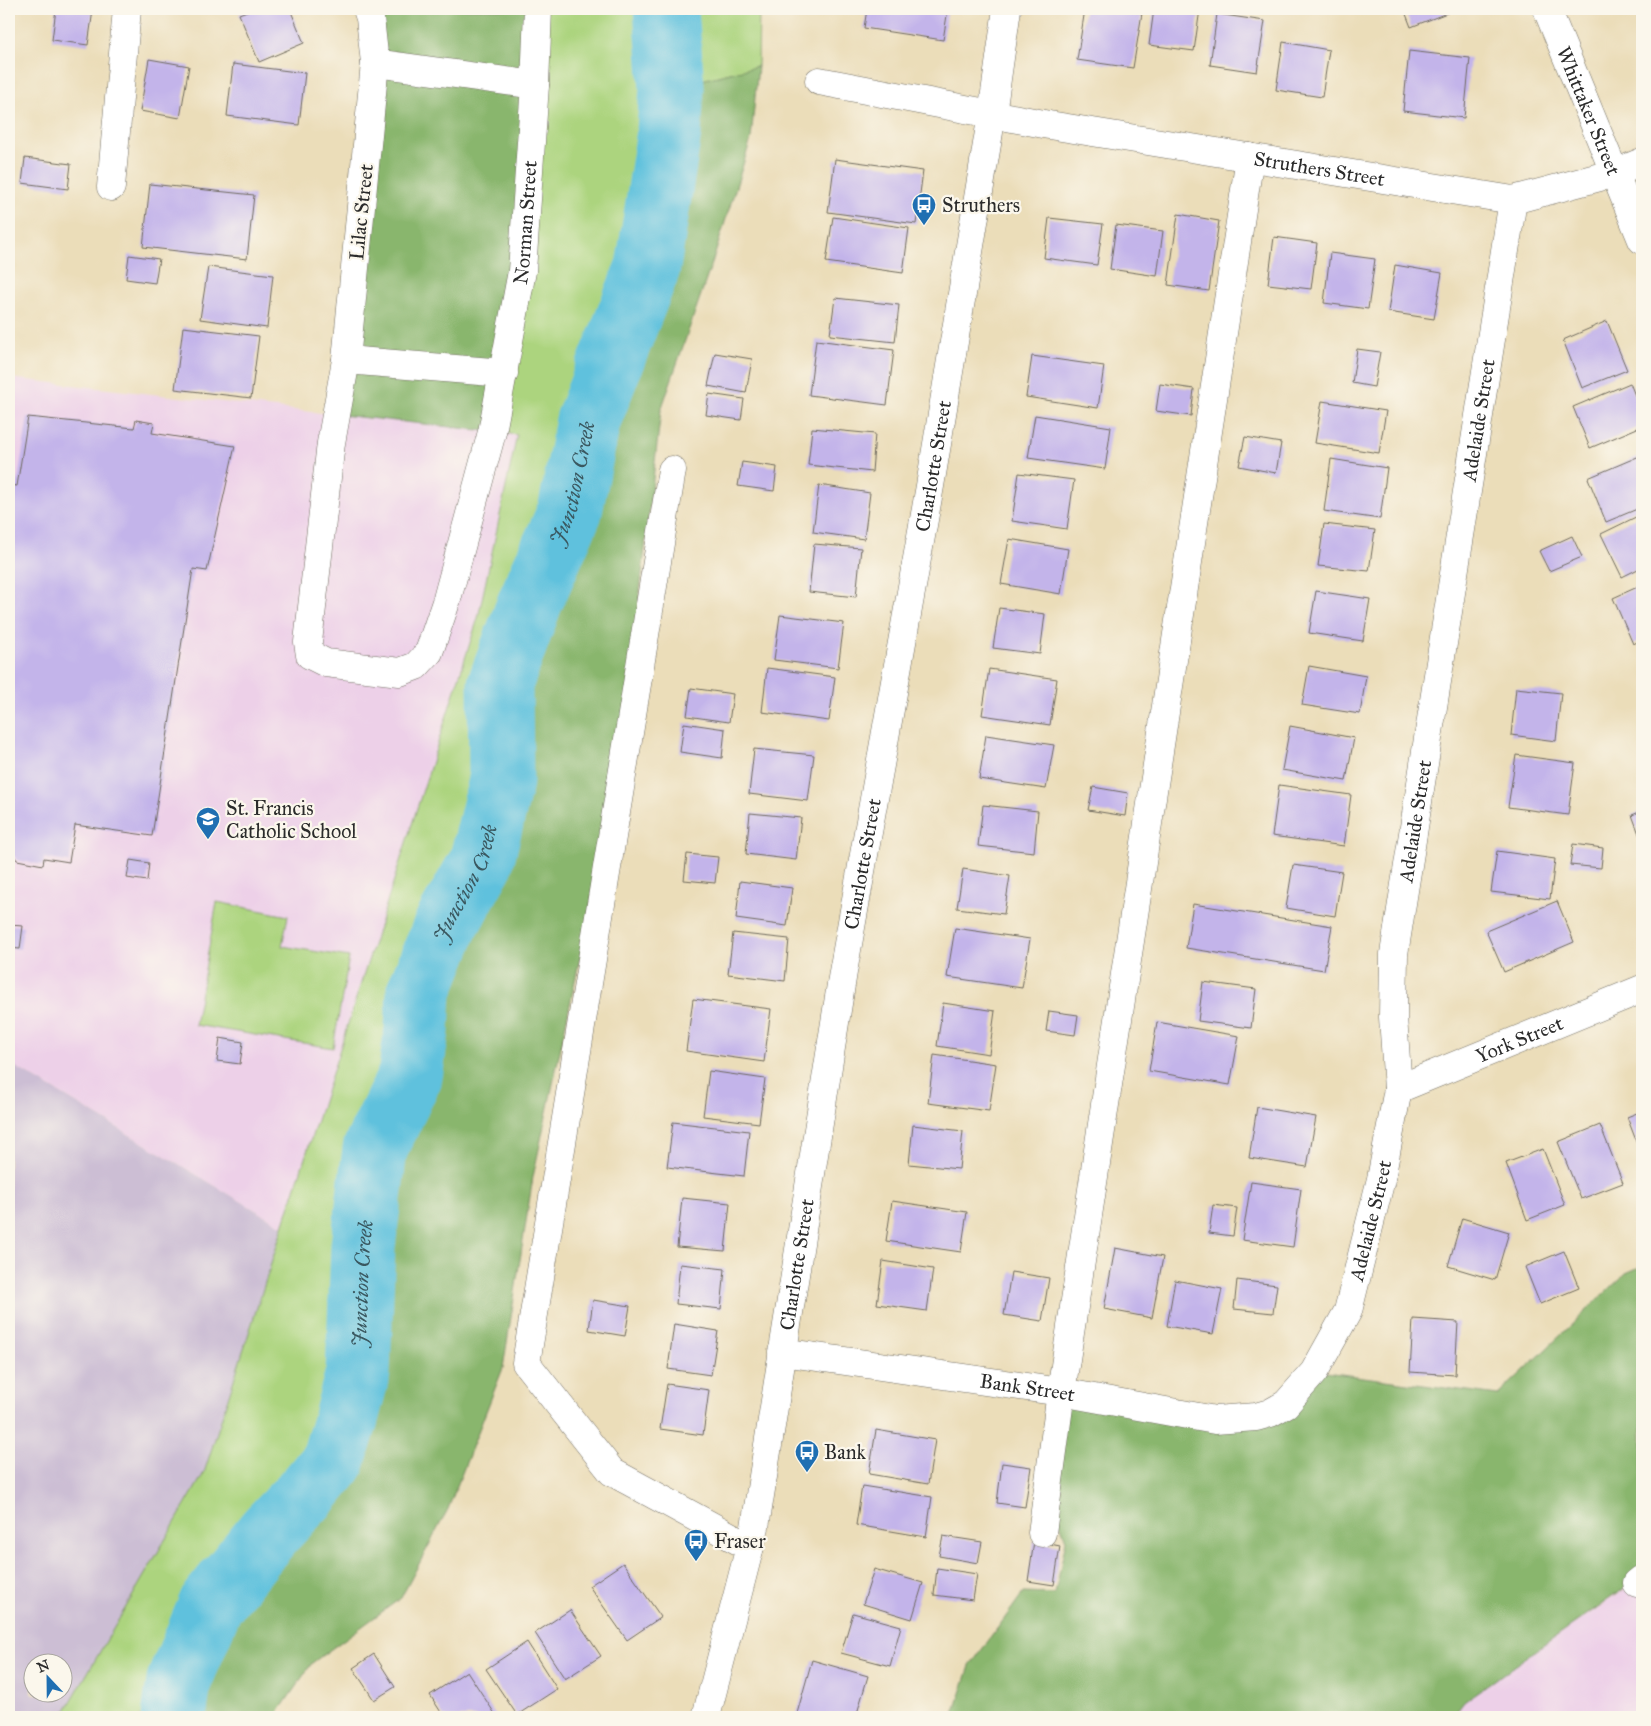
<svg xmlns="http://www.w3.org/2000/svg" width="1651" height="1726" font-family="'IM FELL Great Primer',serif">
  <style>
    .built { fill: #edd0e8 }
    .industrial { fill: #ccbed4; fill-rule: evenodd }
    .green { fill: #acd47e; stroke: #6c8054 }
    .forest { fill: #89b66d; stroke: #5a704c }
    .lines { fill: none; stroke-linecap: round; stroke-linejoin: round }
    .river { stroke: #5ec1dd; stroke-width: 65 }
    .building { fill: #c3b4ea }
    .minor-casing { stroke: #6e695d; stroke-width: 29 }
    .minor { stroke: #fff; stroke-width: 28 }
    .labels { text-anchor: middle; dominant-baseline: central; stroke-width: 4.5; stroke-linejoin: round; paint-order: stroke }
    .street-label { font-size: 20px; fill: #2b2b2b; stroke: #fbf7ec }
    .poi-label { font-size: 20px; fill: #2b2b2b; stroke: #fbf7ec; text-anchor: start }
    .water-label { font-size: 21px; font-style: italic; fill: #3a5860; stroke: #fbf7ec }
  </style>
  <rect width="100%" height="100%" fill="#fbf7ec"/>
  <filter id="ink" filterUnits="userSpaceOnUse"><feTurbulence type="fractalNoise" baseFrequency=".02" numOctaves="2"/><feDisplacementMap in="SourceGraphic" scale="10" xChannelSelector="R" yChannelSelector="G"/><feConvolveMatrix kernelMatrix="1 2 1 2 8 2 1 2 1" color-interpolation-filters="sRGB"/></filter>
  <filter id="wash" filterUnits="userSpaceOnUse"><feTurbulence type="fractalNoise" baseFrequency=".0096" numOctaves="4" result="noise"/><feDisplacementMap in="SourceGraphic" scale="20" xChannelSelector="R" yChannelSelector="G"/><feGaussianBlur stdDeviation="1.12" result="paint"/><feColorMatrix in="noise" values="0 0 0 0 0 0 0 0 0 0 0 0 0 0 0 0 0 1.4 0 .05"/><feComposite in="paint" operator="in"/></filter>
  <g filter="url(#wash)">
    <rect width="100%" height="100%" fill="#ebddb9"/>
    <!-- built -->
    <g class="built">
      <path d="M9,378L517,435L478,618L284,1227L9,1063Z"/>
      <path d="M1635,1582L1642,1591V1717H1452L1464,1701Z"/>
    </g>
    <!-- industrial -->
    <path class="industrial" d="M9,1063L284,1227L204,1473L62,1717H9ZM32,1664H62V1694H32Z"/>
    <!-- green -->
    <g class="green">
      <path d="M535,9H759L758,66L670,88L667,130L645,265L586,419L568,510L528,601L497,684L499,782L478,863L443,924L417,991L414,1030L408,1075L373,1148L361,1246L355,1371L331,1460L267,1531L209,1603L177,1680L171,1717H62L204,1473L478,618L517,435L487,431Z"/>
      <path d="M217,902L288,916L282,946L349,957L333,1048L195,1025Z"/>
    </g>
    <!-- forest -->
    <g class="forest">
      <path d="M370,9H535L519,269L487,431L341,415Z"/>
      <path d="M758,66L751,139L715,254L661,410L628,695L587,925L533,1177L503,1368L448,1509L401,1598L312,1663L275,1717H171L177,1680L209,1603L267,1531L331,1460L355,1371L361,1246L373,1148L408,1075L414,1030L417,991L443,924L478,862L499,782L497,684L528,601L568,510L586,419L645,265L667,130L670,88Z"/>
      <path d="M1642,1266V1576L1464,1701L1452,1717H953L970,1666L1023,1593L1055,1594L1066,1540L1047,1486L1059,1389L1256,1416L1311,1370L1498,1395L1626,1273Z"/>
    </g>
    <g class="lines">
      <!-- river -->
      <path class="river" id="s1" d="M174,1717L179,1681L211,1604L269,1532L311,1488L333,1461L346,1418L358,1372L363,1246L375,1149L410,1076L417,1030L419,992L446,925L481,863L501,781L500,684L530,602L570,511L588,421L648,267L669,132L672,88L666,9"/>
    </g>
    <g id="blocks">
      <!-- building -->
      <g class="building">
        <path d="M56,9L93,10L88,45L52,40Z"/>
        <path d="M252,9H290L304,43L259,62L239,14Z"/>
        <path d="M867,9H948L943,40L864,28Z"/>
        <path d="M1085,9H1116L1142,13L1133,68L1077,60Z"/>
        <path d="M1154,9H1200L1194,51L1149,45Z"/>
        <path d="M1404,9H1457L1411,27Z"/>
        <path d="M1217,14L1265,21L1257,72L1210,65Z"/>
        <path d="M1283,42L1329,50L1322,97L1276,90Z"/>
        <path d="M1409,51L1470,58L1464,118L1403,111Z"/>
        <path d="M149,59L189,66L180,118L140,111Z"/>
        <path d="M233,64L305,73L299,125L227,116Z"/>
        <path d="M25,158L71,164L68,189L22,183Z"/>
        <path d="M835,159L923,171L916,224L828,212Z"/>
        <path d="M150,184L254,195L247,259L143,247Z"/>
        <path d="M1178,214L1219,221L1209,291L1168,285Z"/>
        <path d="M833,217L909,228L903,273L826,262Z"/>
        <path d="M1049,218L1103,224L1097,265L1044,258Z"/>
        <path d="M1116,225L1163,231L1157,276L1110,269Z"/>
        <path d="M1274,237L1317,243L1311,289L1268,284Z"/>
        <path d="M1330,253L1375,259L1368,309L1324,303Z"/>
        <path d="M129,255L159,259L155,283L126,279Z"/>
        <path d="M1395,265L1442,273L1434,319L1388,312Z"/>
        <path d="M208,267L273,275L267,328L200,319Z"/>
        <path d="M835,298L899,305L895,342L830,335Z"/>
        <path d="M1607,321L1627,370L1582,388L1563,340Z"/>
        <path d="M183,327L259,336L251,398L175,389Z"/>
        <path d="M816,340L894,350L887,405L809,395Z"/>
        <path d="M1357,349L1380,352L1374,387L1352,383Z"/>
        <path d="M715,353L752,359L746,393L708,386Z"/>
        <path d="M1032,356L1104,366L1098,408L1026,397Z"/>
        <path d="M1630,383L1642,413V426L1590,448L1573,407Z"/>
        <path d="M1160,384L1194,389L1191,416L1156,411Z"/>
        <path d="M709,394L744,399L741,420L706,415Z"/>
        <path d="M1322,401L1386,411L1379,453L1315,443Z"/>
        <path d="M1035,415L1111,427L1105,469L1028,458Z"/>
        <path d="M28,417L134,428L136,420L154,423L152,433L235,446L207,571L193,569L152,836L75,825L69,862L44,858L43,865L17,860L9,849V485L17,486Z"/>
        <path d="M812,428L875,434L872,472L808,465Z"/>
        <path d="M1245,437L1281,443L1276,473L1239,466Z"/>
        <path d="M1642,455V507L1606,522L1588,478Z"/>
        <path d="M1331,459L1387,468L1380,519L1324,511Z"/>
        <path d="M742,462L777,467L774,491L738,486Z"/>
        <path d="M1019,473L1074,480L1067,529L1012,521Z"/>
        <path d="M819,485L870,493L864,539L813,532Z"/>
        <path d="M1642,514V567L1622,577L1601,534Z"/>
        <path d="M1324,524L1375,530L1369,571L1318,566Z"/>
        <path d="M1572,536L1582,557L1549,571L1539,551Z"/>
        <path d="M1009,539L1068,549L1061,594L1001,584Z"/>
        <path d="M814,544L861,548L856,597L809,592Z"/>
        <path d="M1642,585V640L1633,644L1613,598Z"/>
        <path d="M1316,591L1370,599L1363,641L1309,633Z"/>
        <path d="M999,608L1045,614L1040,654L993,648Z"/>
        <path d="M780,615L844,623L838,668L774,660Z"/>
        <path d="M1309,666L1366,676L1360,714L1302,705Z"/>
        <path d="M767,668L835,677L829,721L762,712Z"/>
        <path d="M989,669L1057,679L1050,725L982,715Z"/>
        <path d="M691,688L733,694L729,722L687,716Z"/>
        <path d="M1516,688L1561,693L1556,741L1511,735Z"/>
        <path d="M684,723L725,729L722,758L680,752Z"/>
        <path d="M1290,726L1354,738L1346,781L1282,770Z"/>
        <path d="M986,735L1054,745L1046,789L979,779Z"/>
        <path d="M754,749L814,755L808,801L749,794Z"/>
        <path d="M1516,755L1575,763L1568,815L1508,807Z"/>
        <path d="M1279,785L1351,795L1344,846L1272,836Z"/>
        <path d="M1093,787L1128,793L1125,816L1088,810Z"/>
        <path d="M983,805L1038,811L1034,852L978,846Z"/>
        <path d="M1642,811V842L1632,815Z"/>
        <path d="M750,813L801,818L796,860L746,854Z"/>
        <path d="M1573,844L1603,848L1601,868L1570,865Z"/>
        <path d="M1497,851L1555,859L1550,899L1491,892Z"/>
        <path d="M687,854L718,857L715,883L684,880Z"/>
        <path d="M130,860L149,863L147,881L127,878Z"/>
        <path d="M1293,865L1342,872L1335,916L1286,908Z"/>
        <path d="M963,869L1010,876L1004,914L957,908Z"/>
        <path d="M740,881L792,888L787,926L736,919Z"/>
        <path d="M1557,901L1574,942L1504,972L1486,931Z"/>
        <path d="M1193,904L1332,926L1324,970L1186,948Z"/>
        <path d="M9,925L23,926L20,949L9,948Z"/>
        <path d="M955,928L1030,939L1022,988L947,977Z"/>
        <path d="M733,933L789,939L785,981L728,974Z"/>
        <path d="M1203,982L1256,989L1251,1028L1198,1021Z"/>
        <path d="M693,999L771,1009L764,1062L686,1051Z"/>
        <path d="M943,1003L995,1011L989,1054L937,1046Z"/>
        <path d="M1049,1011L1078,1015L1075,1035L1046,1031Z"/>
        <path d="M1157,1022L1239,1036L1230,1085L1149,1071Z"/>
        <path d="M220,1038L243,1042L240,1064L217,1061Z"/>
        <path d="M934,1055L996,1064L989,1111L928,1103Z"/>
        <path d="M709,1071L765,1079L759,1123L703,1116Z"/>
        <path d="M1257,1107L1316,1117L1307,1167L1249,1158Z"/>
        <path d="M1642,1111V1156L1627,1117Z"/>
        <path d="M673,1122L749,1131L744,1176L667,1167Z"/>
        <path d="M913,1125L963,1131L959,1169L909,1164Z"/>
        <path d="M1600,1125L1623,1183L1581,1199L1558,1142Z"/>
        <path d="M1543,1149L1565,1205L1527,1220L1506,1163Z"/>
        <path d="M1251,1182L1301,1189L1293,1247L1242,1240Z"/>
        <path d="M682,1198L730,1203L725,1251L677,1247Z"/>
        <path d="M892,1201L967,1212L961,1252L886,1241Z"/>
        <path d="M1213,1205L1237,1208L1233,1236L1209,1233Z"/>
        <path d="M1462,1218L1509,1232L1495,1280L1448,1266Z"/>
        <path d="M1115,1248L1163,1257L1152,1318L1104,1309Z"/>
        <path d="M1564,1251L1579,1288L1540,1304L1525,1267Z"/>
        <path d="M883,1261L933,1269L927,1311L877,1304Z"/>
        <path d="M680,1264L725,1269L721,1309L676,1304Z"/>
        <path d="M1011,1272L1049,1278L1042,1321L1004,1315Z"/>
        <path d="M1175,1280L1222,1289L1213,1334L1167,1326Z"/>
        <path d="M1237,1280L1277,1285L1273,1313L1234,1309Z"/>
        <path d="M593,1300L630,1306L625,1336L589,1330Z"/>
        <path d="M1413,1319L1458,1322L1455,1375L1410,1372Z"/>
        <path d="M674,1324L718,1331L711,1375L668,1369Z"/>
        <path d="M667,1384L709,1390L703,1435L660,1429Z"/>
        <path d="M876,1430L935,1440L928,1484L869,1474Z"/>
        <path d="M1002,1463L1031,1467L1025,1507L997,1503Z"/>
        <path d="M862,1486L932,1497L926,1537L856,1525Z"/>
        <path d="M943,1536L982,1542L978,1563L939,1556Z"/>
        <path d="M1034,1541L1060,1546L1054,1585L1028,1581Z"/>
        <path d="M623,1563L661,1617L627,1640L589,1586Z"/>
        <path d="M937,1568L977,1574L973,1600L934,1595Z"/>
        <path d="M874,1569L923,1583L912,1619L863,1604Z"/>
        <path d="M570,1610L601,1656L565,1679L535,1633Z"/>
        <path d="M853,1613L901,1626L890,1666L841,1653Z"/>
        <path d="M527,1642L557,1689L517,1715L486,1669Z"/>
        <path d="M374,1654L395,1687L374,1700L353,1668Z"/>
        <path d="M812,1660L868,1676L856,1717H796Z"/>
        <path d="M467,1671L497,1717H444L430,1695Z"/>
      </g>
    </g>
  </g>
  <g filter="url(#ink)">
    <use href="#blocks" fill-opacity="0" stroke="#6e695d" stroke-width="1"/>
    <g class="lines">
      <defs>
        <g id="minor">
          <path id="s2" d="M367,9L370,18L375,63L346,360L331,443L308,642L310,655L326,663L400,672L416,666L429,652L447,599L492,432L522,271L535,85L538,9"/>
          <path id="s3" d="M1547,9L1642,240"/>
          <path d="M375,63L535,85"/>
          <path id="s4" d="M819,81L1049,125L1513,200L1615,173L1642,162"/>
          <path d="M111,187L127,9"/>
          <path d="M346,360L504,373"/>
          <path d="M672,470L526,1363L612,1472L750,1547"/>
          <path id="s5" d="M1398,1089L1642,989"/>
          <path id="s6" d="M782,1352L1061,1392L1215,1420L1256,1417L1270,1413L1286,1404L1314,1372L1348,1311L1381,1179L1398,1089L1393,1017L1394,954L1513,200"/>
          <path d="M1042,1533L1061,1392L1250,157"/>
          <path d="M1637,1583L1642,1579"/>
          <path id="s7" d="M706,1717L755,1527L843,972L930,486L992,114L1007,9"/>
        </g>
      </defs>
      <!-- minor casing -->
      <use href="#minor" class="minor-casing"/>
      <!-- minor -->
      <use href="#minor" class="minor"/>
    </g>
  </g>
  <!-- icons -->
  <defs>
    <symbol id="bus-pin" viewBox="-11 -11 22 30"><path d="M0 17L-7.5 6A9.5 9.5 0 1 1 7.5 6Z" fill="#1f6fb2" stroke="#fbf7ec"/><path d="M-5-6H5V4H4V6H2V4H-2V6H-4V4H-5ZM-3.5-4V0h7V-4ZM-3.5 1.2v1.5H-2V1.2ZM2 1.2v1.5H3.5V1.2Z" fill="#fff"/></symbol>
    <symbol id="school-pin" viewBox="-11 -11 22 30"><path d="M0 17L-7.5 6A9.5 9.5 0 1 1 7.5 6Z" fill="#1f6fb2" stroke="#fbf7ec"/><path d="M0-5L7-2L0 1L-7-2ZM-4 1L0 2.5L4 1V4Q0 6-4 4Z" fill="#fff"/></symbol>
  </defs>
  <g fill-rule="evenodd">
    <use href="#bus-pin" x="910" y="191" width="28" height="38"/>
    <use href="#school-pin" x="194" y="805" width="28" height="38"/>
    <use href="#bus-pin" x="793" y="1438" width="28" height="38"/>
    <use href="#bus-pin" x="682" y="1527" width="28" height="38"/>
  </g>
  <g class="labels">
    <!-- street labels -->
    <g class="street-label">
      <text stroke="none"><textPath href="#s3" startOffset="110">Whittaker Street</textPath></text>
      <text stroke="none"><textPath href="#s4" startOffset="508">Struthers Street</textPath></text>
      <text transform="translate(361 212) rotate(-84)">Lilac Street</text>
      <text stroke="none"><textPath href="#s2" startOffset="1221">Norman Street</textPath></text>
      <text stroke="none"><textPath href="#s6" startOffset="1528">Adelaide Street</textPath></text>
      <text stroke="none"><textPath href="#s7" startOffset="1272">Charlotte Street</textPath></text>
      <text stroke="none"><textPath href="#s6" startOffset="1122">Adelaide Street</textPath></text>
      <text stroke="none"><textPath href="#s7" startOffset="868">Charlotte Street</textPath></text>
      <text stroke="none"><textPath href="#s5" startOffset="131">York Street</textPath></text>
      <text stroke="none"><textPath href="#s6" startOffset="718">Adelaide Street</textPath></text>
      <text stroke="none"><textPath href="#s7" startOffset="462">Charlotte Street</textPath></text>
      <text stroke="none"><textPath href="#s6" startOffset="248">Bank Street</textPath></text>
    </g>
    <!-- poi labels -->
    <g class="poi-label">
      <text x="942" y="205">Struthers</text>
      <text x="226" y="808">St. Francis<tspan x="226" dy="23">Catholic School</tspan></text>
      <text x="824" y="1452">Bank</text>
      <text x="714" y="1541">Fraser</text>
    </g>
    <!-- water labels -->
    <g class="water-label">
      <text stroke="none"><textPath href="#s1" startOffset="1329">Junction Creek</textPath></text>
      <text stroke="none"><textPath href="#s1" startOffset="909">Junction Creek</textPath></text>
      <text stroke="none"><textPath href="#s1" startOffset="489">Junction Creek</textPath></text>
    </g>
  </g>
  <!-- margin -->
  <rect width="1651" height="1726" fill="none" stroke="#fbf7ec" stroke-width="30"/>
  <!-- north arrow -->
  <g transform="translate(48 1678) rotate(338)"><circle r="24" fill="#fbf7ec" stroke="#a8a59f"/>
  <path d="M0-4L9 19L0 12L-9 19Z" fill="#1f6fb2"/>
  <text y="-8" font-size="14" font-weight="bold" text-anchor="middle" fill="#2b2b2b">N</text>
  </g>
</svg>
